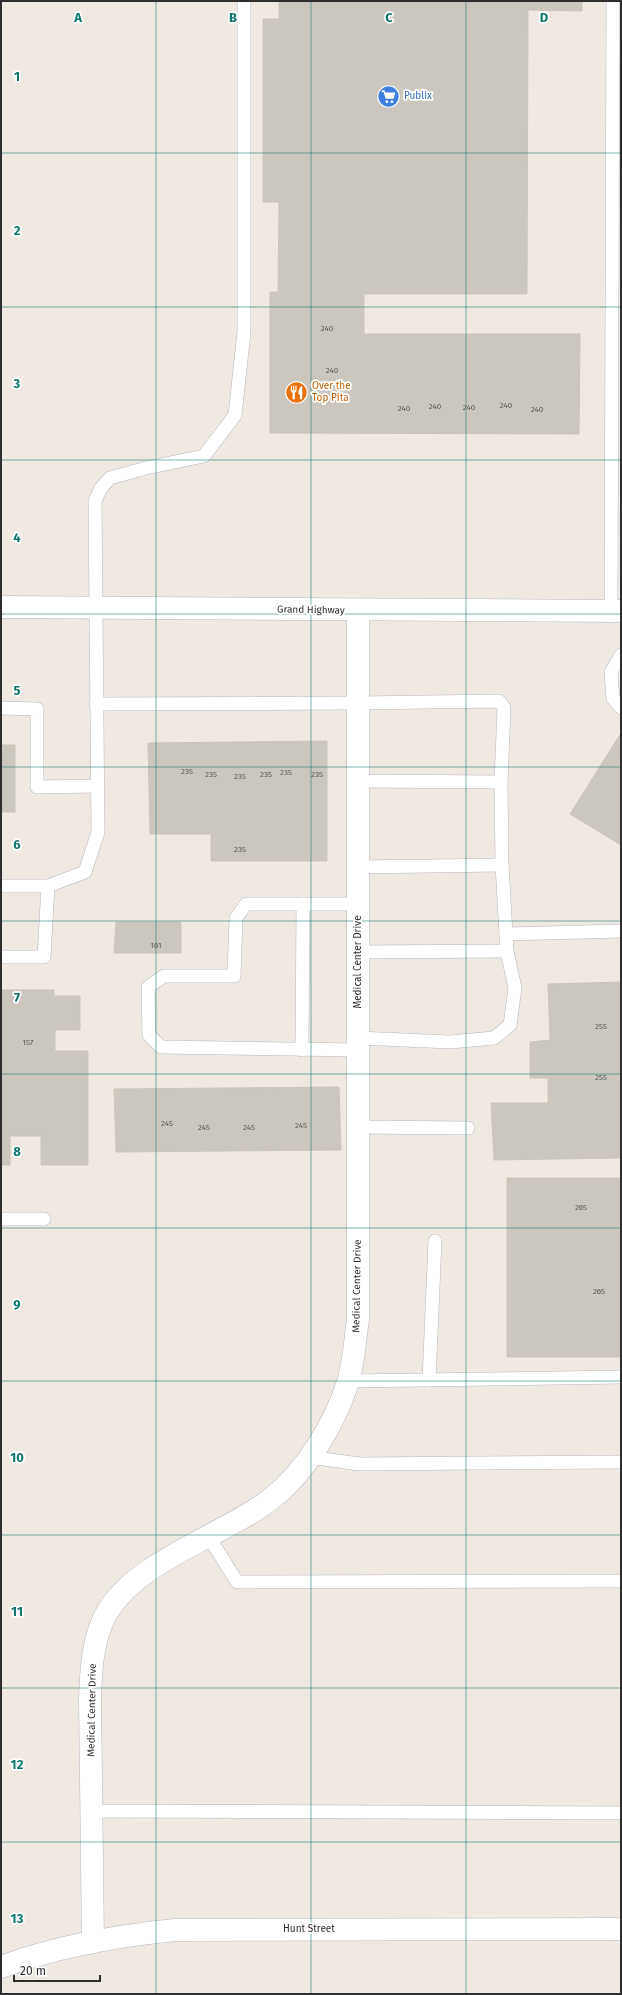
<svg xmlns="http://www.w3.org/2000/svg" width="622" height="1995" font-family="'Fira Sans',sans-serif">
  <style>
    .building { fill: #cbc7bf; stroke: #cbc5ba }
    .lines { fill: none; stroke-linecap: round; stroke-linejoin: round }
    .lane-casing { stroke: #b4b7c1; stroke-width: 14 }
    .street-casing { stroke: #b4b7c1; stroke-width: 23 }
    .secondary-casing { stroke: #b4b7c1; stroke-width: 23 }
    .lane { stroke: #fff; stroke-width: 13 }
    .street { stroke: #fff; stroke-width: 22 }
    .secondary { stroke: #fff; stroke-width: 22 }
    .grid { fill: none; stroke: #0f766e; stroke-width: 1; stroke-opacity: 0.55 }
    .labels { text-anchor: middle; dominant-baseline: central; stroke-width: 3.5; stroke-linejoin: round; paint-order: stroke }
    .number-label { font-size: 8px; fill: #555452 }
    .shop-label { font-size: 10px; fill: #366cbe; stroke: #fff; text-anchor: start }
    .food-label { font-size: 10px; fill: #c56008; stroke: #fff; text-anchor: start }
    .street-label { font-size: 10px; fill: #2e2e2e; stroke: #fff }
    .grid-label { font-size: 13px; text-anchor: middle; font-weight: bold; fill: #0f766e; stroke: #fff; stroke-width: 3.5; stroke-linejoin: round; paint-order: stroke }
  </style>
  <rect width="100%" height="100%" fill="#efe9e1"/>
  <!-- building -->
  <g class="building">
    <path d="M279,1H582V11L528,10L527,294H364V334H580L579,434L270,433V292H278L279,202H263V19H279Z"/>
    <path d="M621,733V845L570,814Z"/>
    <path d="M327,741V861H211V834H150L148,743Z"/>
    <rect x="1" y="745" width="14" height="67"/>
    <path d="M116,922H181V953H114Z"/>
    <path d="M621,982V1158L494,1160L491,1103H548V1078H530V1042L550,1040L548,984Z"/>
    <path d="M1,990H54V996H80V1030H55V1051H88V1165H41V1136H10V1165H1Z"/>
    <path d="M339,1087L341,1150L116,1152L114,1089Z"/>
    <rect x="507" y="1178" width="114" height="179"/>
  </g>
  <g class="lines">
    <defs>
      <g id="lane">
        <path d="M611,611L613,1"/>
        <path d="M621,655L611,672L613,698L621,708"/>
        <path d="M96,704L358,703L499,701L504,708L501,782L502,865L507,951L515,988L510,1025L494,1038L450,1042L358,1038"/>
        <path d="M1,708L37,709V787L97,786"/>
        <path d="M358,781L501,782"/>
        <path d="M358,867L502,865"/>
        <path d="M1,886H48L85,872L98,832L95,501L101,488L110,478L146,468L204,456L235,415L244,332V1"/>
        <path d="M358,904H246L236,918L234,976H164L148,987L149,1035L161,1047L358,1050"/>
        <path d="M506,934L621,931"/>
        <path d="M358,952L507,951"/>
        <path d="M1,957H44L48,886"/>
        <path d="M302,1050L303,904"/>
        <path d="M358,1127L468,1128"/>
        <path d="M1,1219H44"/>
        <path d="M429,1380L435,1241"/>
        <path d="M348,1381L621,1377"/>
        <path d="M309,1457L359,1464L621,1462"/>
        <path d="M209,1537L237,1582L621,1581"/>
        <path d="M91,1811L621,1813"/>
      </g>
      <g id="street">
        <path d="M93,1942L90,1699C91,1671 92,1642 105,1616C135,1560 222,1537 271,1499C306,1472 335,1423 348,1382C354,1362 355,1340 358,1319V611"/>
        <path d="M1,1967C57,1946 116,1936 175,1930L621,1929"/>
      </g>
      <path id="secondary" d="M1,607L621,611"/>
    </defs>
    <!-- lane casing -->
    <use href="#lane" class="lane-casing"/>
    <!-- street casing -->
    <use href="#street" class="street-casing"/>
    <!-- secondary casing -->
    <use href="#secondary" class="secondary-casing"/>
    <!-- lane -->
    <use href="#lane" class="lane"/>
    <!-- street -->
    <use href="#street" class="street"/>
    <!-- secondary -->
    <use href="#secondary" class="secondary"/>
  </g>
  <!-- grid -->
  <path class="grid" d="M156,1V1994M311,1V1994M466,1V1994M1,153H621M1,307H621M1,460H621M1,614H621M1,767H621M1,921H621M1,1074H621M1,1228H621M1,1381H621M1,1535H621M1,1688H621M1,1842H621"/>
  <!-- icons -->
  <defs>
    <symbol id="supermarket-disc" viewBox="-11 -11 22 22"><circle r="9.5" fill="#3f7fe0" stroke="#fff"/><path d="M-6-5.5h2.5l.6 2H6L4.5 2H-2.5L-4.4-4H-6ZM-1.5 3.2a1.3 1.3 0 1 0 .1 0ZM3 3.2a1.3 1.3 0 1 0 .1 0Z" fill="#fff"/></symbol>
    <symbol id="restaurant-disc" viewBox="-11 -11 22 22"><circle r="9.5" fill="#e8710a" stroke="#fff"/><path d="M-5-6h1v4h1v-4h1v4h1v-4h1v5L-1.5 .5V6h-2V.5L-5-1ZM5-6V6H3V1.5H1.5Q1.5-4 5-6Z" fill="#fff"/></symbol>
  </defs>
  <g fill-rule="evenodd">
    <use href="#supermarket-disc" x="376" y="84" width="25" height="25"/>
    <use href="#restaurant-disc" x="284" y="380" width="25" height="25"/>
  </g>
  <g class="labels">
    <!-- number labels -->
    <g class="number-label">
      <text x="327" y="328">240</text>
      <text x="332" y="370">240</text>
      <text x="506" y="405">240</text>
      <text x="435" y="406">240</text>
      <text x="469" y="407">240</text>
      <text x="404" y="408">240</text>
      <text x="537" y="409">240</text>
      <text x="187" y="771">235</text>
      <text x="286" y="772">235</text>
      <text x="211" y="774">235</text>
      <text x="266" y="774">235</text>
      <text x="317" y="774">235</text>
      <text x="240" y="776">235</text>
      <text x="240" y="849">235</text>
      <text x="156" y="945">161</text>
      <text x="601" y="1026">255</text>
      <text x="28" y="1042">157</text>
      <text x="601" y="1077">255</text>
      <text x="167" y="1123">245</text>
      <text x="301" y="1125">245</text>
      <text x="204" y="1127">245</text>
      <text x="249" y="1127">245</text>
      <text x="581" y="1207">265</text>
      <text x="599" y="1291">265</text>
    </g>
    <!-- shop labels -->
    <g class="shop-label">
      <text x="404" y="96">Publix</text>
    </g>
    <!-- food labels -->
    <g class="food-label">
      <text x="312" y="386">Over the<tspan x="312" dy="12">Top Pita</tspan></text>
    </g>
    <!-- street labels -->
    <g class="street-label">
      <text transform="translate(311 610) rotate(1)">Grand Highway</text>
      <text transform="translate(358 962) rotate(-90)">Medical Center Drive</text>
      <text transform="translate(357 1286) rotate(-89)">Medical Center Drive</text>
      <text transform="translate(92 1710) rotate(-89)">Medical Center Drive</text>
      <text x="309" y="1929">Hunt Street</text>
    </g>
  </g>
  <g class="grid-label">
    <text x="78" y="22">A</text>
    <text x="233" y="22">B</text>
    <text x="389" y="22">C</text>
    <text x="544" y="22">D</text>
    <text x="17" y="81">1</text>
    <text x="17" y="235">2</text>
    <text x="17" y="388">3</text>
    <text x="17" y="542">4</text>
    <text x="17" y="695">5</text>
    <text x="17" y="849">6</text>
    <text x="17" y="1002">7</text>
    <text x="17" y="1156">8</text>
    <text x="17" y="1309">9</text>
    <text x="17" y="1462">10</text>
    <text x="17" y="1616">11</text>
    <text x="17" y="1769">12</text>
    <text x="17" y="1923">13</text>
  </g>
  <!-- border -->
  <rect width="622" height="1995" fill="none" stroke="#2e2e2e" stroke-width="4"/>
  <!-- scale -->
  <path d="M14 1975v6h86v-6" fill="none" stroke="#2e2e2e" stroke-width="2"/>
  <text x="20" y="1975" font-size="12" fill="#2e2e2e" stroke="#ffffff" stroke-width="3" paint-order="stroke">20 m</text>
</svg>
